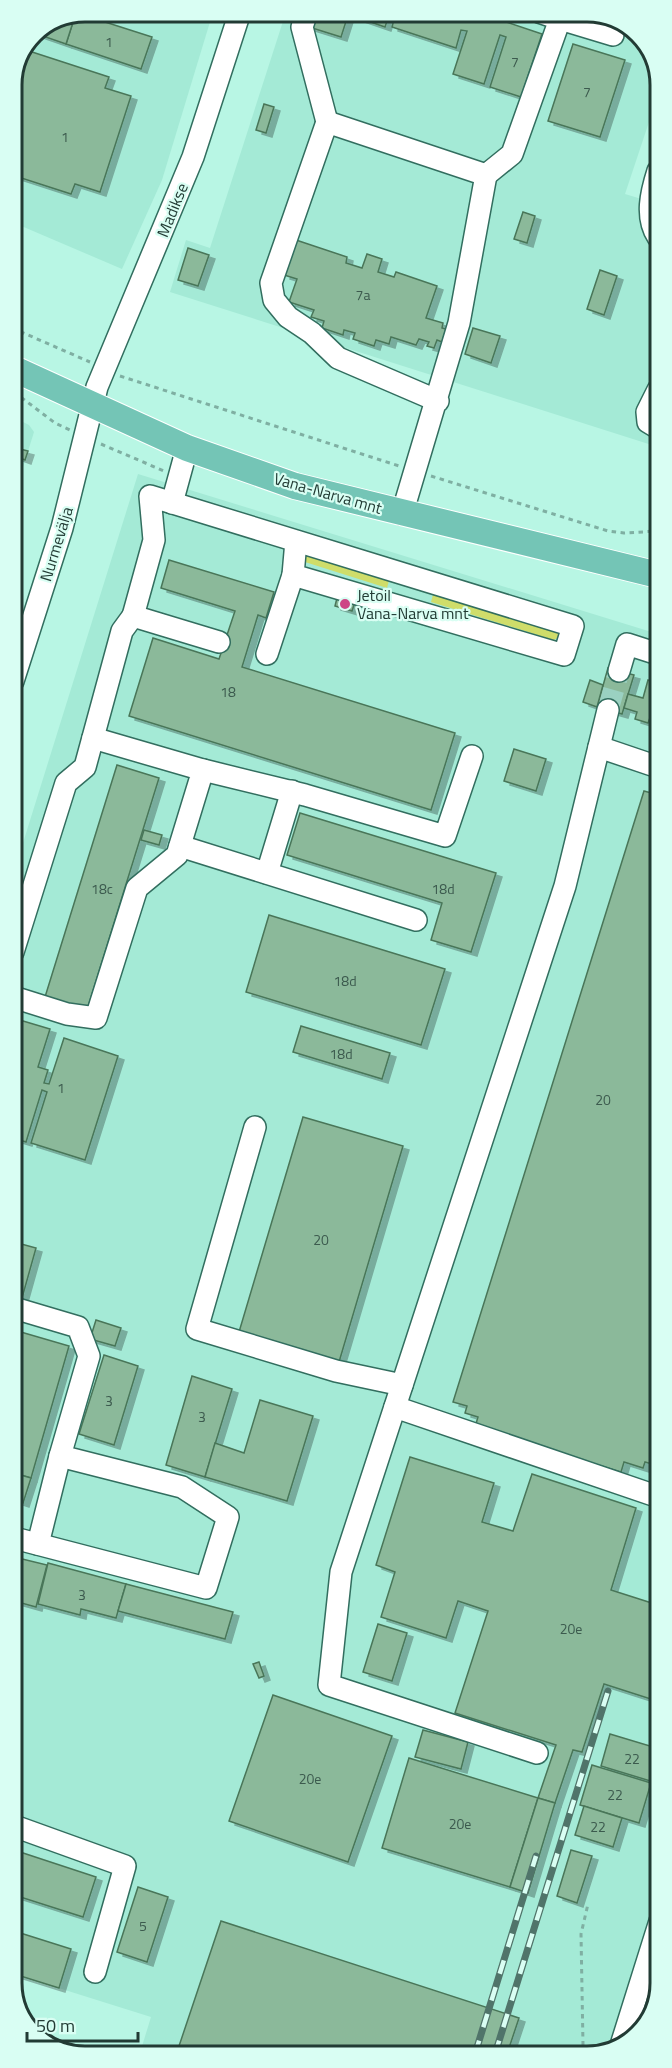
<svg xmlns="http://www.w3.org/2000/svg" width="672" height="2068" font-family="'Titillium Web',sans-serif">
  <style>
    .built { fill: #a4ead6 }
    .green { fill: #cfdd6a }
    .building { fill: #8bb99a; stroke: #497659; stroke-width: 1.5; filter: url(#shadow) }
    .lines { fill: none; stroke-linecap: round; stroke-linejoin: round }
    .minor-tunnel { stroke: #9ad1c1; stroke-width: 21; stroke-dasharray: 21 10; stroke-linecap: butt }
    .minor-casing { stroke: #326e5f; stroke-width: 24 }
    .major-casing { stroke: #fff; stroke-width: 28 }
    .path { stroke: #7fafa2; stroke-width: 3; stroke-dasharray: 4.5 4.5; stroke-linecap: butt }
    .minor { stroke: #fff; stroke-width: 21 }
    .major { stroke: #74c5b6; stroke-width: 26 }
    .rail-casing { stroke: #50746a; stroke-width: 7 }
    .rail { stroke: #d9fef3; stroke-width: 4.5; stroke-dasharray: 14; stroke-linecap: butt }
    .poi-dot { fill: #cd4685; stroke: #d9fef3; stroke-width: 2 }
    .labels { text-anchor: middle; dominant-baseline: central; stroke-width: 4.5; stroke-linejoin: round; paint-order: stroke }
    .number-label { font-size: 14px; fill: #3c5a4e }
    .street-label { font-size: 16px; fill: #223b34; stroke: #d9fef3 }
    .poi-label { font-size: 16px; fill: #223b34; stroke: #d9fef3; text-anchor: start }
    .rim { fill: none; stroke: #223b34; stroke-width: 3 }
  </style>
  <defs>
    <filter id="shadow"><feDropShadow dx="6" dy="4" stdDeviation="0" flood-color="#0004"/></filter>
  </defs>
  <rect width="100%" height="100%" fill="#b8f6e4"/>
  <!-- built -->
  <g class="built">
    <path d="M85,12H213L162,180L122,269L12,222V81L34,33Z"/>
    <path d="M286,12H592L635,30L658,67V95L625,194L658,204V447L170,292L186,240L210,248Z"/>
    <path d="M13,417L29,425L34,432L13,499Z"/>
    <path d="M138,474L658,634L660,1983L645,2028L605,2054L139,2056L151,2017L14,1974L13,875Z"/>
  </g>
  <!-- green -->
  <g class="green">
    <path d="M304,554L390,577L387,588L305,562Z"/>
    <path d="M434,591L557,630L559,637L554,640L431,602Z"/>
  </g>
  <!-- building -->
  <g class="building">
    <path d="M314,12H349L341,37L309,27Z"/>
    <path d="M355,12H390L385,27L353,16Z"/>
    <path d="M396,12H468L466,17L471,19L476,12L542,34L521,97L490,87L506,37L500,35L484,84L453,74L467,31L461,30L456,48L392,27Z"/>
    <path d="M80,14L152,37L141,69L66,44L75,16Z"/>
    <path d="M75,16L66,44L34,33Z"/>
    <path d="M573,44L625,60L600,137L548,121Z"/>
    <path d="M26,50L109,77L105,88L131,96L100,192L75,184L71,194L12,175V81Z"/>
    <path d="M264,104L274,107L266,133L256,130Z"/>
    <path d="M523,212L535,216L527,243L514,239Z"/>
    <path d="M296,240L347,257L346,263L362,268L367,254L382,259L378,272L394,277L396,272L437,286L426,318L443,323L442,328L446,329L442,342L437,340L434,348L427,346L429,342L419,339L416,345L391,337L389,344L376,340L374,346L353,339L355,333L344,330L343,335L322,328L324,321L311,317L314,310L289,302L297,279L284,275Z"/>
    <path d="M188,248L209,255L198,286L178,280Z"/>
    <path d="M600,270L617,276L604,315L587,309Z"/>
    <path d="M658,306V323L653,321Z"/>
    <path d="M473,328L500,336L491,363L465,354Z"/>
    <path d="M20,449L28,451L25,460L17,457Z"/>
    <path d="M169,560L274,592L266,618L258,615L242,667L455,733L431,810L129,716L153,638L219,659L235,611L161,588Z"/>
    <path d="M337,598L355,602L352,611L335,606Z"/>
    <path d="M608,668L634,675L622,714L597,707Z"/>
    <path d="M590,680L603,685L597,707L583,702Z"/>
    <path d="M648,680L658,683V717L651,715L648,723L635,719L637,712L624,708L628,694L643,698Z"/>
    <path d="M514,749L546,759L536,791L504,781Z"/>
    <path d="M117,765L159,778L87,1010L45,997Z"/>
    <path d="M644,791L659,795V1466L645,1462L643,1468L624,1462L621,1472L475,1427L478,1417L465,1413L467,1406L453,1402Z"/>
    <path d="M300,813L496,873L471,952L431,940L442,903L287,855Z"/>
    <path d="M144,830L162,835L159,845L141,840Z"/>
    <path d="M269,915L445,969L421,1045L246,992Z"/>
    <path d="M13,1018L50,1029L38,1067L48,1070L44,1083L49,1084L64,1038L118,1056L85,1160L31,1143L47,1092L42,1090L26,1142L13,1138Z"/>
    <path d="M301,1026L390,1053L382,1079L293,1052Z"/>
    <path d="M303,1117L403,1146L339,1362L239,1332Z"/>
    <path d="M14,1242L36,1248L22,1298L14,1295Z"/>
    <path d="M96,1320L121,1328L115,1346L90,1339Z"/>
    <path d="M14,1330L69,1346L31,1478L14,1473Z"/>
    <path d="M104,1355L138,1366L114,1445L79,1434Z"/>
    <path d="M192,1376L232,1389L205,1477L166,1465Z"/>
    <path d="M260,1400L313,1416L287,1501L205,1477L215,1443L244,1453Z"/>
    <path d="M410,1457L494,1483L482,1522L513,1531L532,1474L636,1508L611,1590L658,1605L660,1599V1702L604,1684L582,1752L573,1750L555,1803L538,1798L556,1745L455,1713L488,1611L458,1601L446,1638L381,1617L395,1572L376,1565Z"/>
    <path d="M14,1473L31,1478L23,1503L14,1500Z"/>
    <path d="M14,1557L47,1565L36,1607L14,1601Z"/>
    <path d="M48,1563L126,1584L116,1618L81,1609L80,1615L38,1604Z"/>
    <path d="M126,1584L233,1612L225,1639L118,1611Z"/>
    <path d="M378,1624L407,1633L392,1681L363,1672Z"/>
    <path d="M259,1662L264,1676L259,1678L253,1664Z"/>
    <path d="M273,1695L392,1736L348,1862L229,1821Z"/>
    <path d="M423,1730L468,1742L461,1769L415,1757Z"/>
    <path d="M610,1734L660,1749L657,1783L601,1766Z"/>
    <path d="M409,1758L538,1798L510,1887L382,1848Z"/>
    <path d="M592,1765L651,1783L639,1823L580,1805Z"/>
    <path d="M538,1798L555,1803L528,1893L510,1887Z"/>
    <path d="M584,1806L622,1818L613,1847L575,1835Z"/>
    <path d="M14,1850L96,1877L83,1917L14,1895Z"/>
    <path d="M571,1850L592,1856L577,1903L557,1896Z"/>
    <path d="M138,1887L168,1897L147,1962L117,1952Z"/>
    <path d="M221,1921L519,2018L507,2054L176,2055Z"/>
    <path d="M14,1931L71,1949L59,1988L14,1974Z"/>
    <path d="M659,1967L660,1983L645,2028L640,2030Z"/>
  </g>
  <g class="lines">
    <!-- minor-tunnel -->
    <path class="minor-tunnel" d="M608,710L619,671"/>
    <defs>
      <g id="minor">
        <path d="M307,12L302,27L327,122"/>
        <path d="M560,19L613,35"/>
        <path d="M658,171C651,193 645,217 658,237"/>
        <path d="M486,175L512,154L560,19L539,12"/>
        <path d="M658,390L647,412L648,422L658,428"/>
        <path d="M172,503L187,448"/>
        <path d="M402,514L459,323L486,175L327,122L271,283L274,300L288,317L312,333L338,358L438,401"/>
        <path d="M219,642L133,616L154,540L150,496C291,539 432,583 573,626L564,655L293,575L296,541"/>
        <path d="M267,654L293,575"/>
        <path d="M619,671L627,644L658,654"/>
        <path d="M13,681L62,528L97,387L193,157L240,12"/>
        <path d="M599,747L658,767"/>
        <path d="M203,770L305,795L445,836L472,756"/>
        <path d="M180,846L416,920"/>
        <path d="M267,873L292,791"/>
        <path d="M13,952L66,783L85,767L122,631L133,616"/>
        <path d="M13,997L67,1014L96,1018L137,888L177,855L203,770L93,738"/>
        <path d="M255,1127L197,1329L336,1371L402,1385"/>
        <path d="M14,1308L78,1327L89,1356L60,1456L182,1487L228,1517L206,1588L14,1538"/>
        <path d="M395,1407L659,1497"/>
        <path d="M38,1544L60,1456"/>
        <path d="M537,1753L329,1685L341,1572L565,886L608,710"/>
        <path d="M14,1826L125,1866L95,1972"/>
        <path d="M622,2042L660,1921"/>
      </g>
      <path id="major" d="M12,368L187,448L295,486L658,575"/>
    </defs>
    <!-- minor casing -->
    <use href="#minor" class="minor-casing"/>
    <!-- major casing -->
    <use href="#major" class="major-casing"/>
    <!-- path -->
    <g class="path">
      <path d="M12,328L90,362"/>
      <path d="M120,376L399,466"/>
      <path d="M14,392L55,423L70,430"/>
      <path d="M101,444L164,471"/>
      <path d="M431,476L608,531L624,533L658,531"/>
      <path d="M580,2054L583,2045L581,1934L588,1904"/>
    </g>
    <!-- minor -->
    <use href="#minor" class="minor"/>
    <!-- major -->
    <use href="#major" class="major"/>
    <defs>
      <g id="rail">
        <path d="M475,2054L536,1856"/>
        <path d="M495,2054L608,1691"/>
      </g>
    </defs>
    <!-- rail casing -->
    <use href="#rail" class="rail-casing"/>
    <!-- rail -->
    <use href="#rail" class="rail"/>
  </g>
  <!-- markers -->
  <circle class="poi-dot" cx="345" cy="604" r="6"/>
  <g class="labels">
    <!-- number labels -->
    <g class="number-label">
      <text x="109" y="41">1</text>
      <text x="515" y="61">7</text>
      <text x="587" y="91">7</text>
      <text x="65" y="136">1</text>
      <text x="363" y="294">7a</text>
      <text x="228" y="691">18</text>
      <text x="102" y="888">18c</text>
      <text x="443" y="888">18d</text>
      <text x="345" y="980">18d</text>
      <text x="341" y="1053">18d</text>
      <text x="61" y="1087">1</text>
      <text x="603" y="1099">20</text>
      <text x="321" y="1239">20</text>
      <text x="109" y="1400">3</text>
      <text x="202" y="1416">3</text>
      <text x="82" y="1594">3</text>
      <text x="571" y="1628">20e</text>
      <text x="632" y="1758">22</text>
      <text x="310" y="1778">20e</text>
      <text x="615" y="1794">22</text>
      <text x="460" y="1823">20e</text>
      <text x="598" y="1826">22</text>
      <text x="143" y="1925">5</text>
    </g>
    <!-- street labels -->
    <g class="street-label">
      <text transform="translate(172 210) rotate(-68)">Madikse</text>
      <text transform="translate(328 493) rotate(16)">Vana-Narva mnt</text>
      <text transform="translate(56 544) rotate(-73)">Nurmevälja</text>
    </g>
    <!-- poi labels -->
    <g class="poi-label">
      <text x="357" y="595">Jetoil<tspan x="357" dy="18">Vana-Narva mnt</tspan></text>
    </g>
  </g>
  <!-- crop -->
  <path d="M0 0H672V2068H0ZM85 22H587A63 63 0 0 1 650 85V1983A63 63 0 0 1 587 2046H85A63 63 0 0 1 22 1983V85A63 63 0 0 1 85 22Z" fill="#d9fef3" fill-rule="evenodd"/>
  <path class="rim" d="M85 22H587A63 63 0 0 1 650 85V1983A63 63 0 0 1 587 2046H85A63 63 0 0 1 22 1983V85A63 63 0 0 1 85 22Z"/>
  <!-- scale -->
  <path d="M27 2032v9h111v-9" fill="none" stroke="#223b34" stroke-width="3"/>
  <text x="36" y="2032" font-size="18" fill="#223b34" stroke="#d9fef3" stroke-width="4.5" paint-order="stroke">50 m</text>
</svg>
